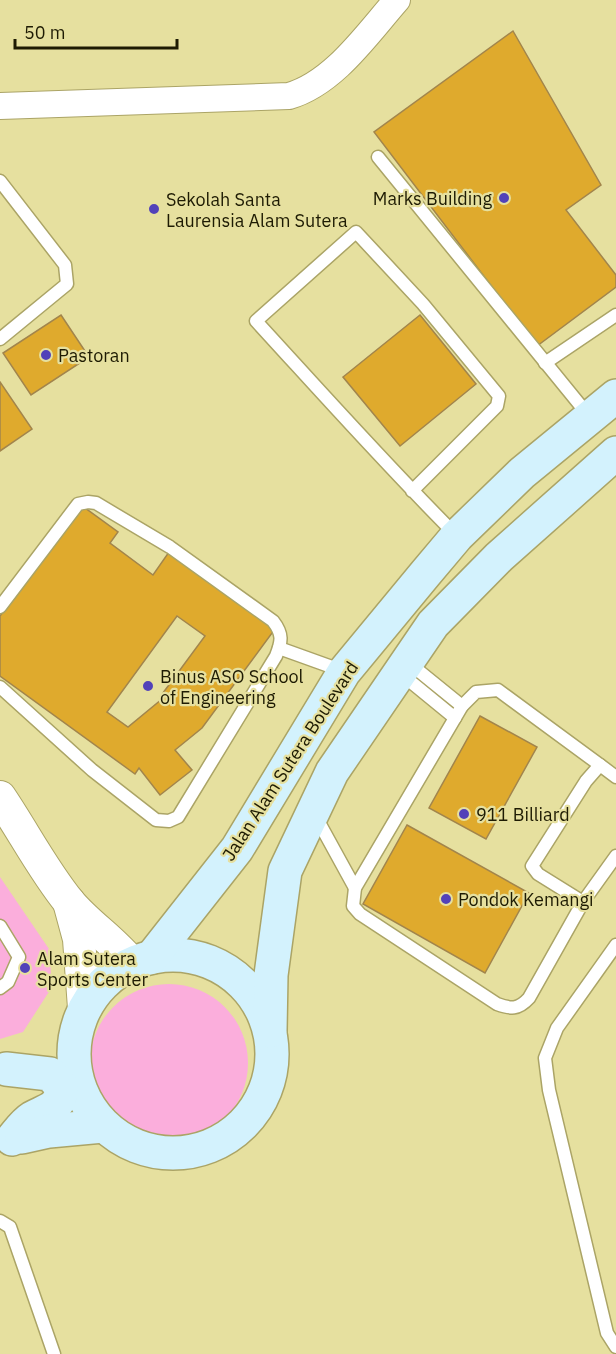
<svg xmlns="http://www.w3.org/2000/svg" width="616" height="1354" font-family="'IBM Plex Sans',sans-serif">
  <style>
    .green { fill: #fbaedc }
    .building { fill: #dfaa2d; stroke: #a2854c; stroke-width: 1.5; fill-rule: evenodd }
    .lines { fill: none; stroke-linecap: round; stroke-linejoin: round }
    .service-casing { stroke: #aba466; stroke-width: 15 }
    .minor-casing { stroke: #aba466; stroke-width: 28 }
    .tertiary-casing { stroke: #aba466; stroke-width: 34 }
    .secondary-casing { stroke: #aba466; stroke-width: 36 }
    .service { stroke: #fff; stroke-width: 12 }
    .minor { stroke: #fff; stroke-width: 26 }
    .tertiary { stroke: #fff; stroke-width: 32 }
    .secondary { stroke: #d3f2fd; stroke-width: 33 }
    .poi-dot { fill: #5242b9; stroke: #e6e09f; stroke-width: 2 }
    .labels { text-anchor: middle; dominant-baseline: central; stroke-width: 4.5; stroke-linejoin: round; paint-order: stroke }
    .poi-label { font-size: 18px; fill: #1e1b03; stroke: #e6e09f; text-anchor: start }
    .street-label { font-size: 18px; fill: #1e1b03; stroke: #e6e09f }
  </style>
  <rect width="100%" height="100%" fill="#e6e09f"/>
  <!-- green -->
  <g class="green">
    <path d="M0,877L49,949L52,987L23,1032L0,1039Z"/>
    <circle cx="169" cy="1063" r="79"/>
  </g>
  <!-- building -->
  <g class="building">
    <path d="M513,31L601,185L566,210L616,275V287L537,346L374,132Z"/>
    <path d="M61,315L89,357L31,395L3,353Z"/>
    <path d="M420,315L476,384L400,446L343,377Z"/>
    <path d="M0,382L32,429L0,451Z"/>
    <path d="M81,505L118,532L110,543L153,575L169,552L275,629L202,728L175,750L192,770L160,795L139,768L135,774L0,676V616ZM177,616L205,636L160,697L162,699L128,727L107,712Z"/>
    <path d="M480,716L537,747L486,839L429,808Z"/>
    <path d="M407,825L529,893L485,973L363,904Z"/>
  </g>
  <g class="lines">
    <defs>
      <g id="service">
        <path d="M378,157L589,416"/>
        <path d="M0,181L65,265L67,284L0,339"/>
        <path d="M545,363L616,315"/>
        <path d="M412,491L497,406L499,396L423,304L356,232L256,321C322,393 387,466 456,535"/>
        <path d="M0,607L78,504L88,502L96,503L170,547L273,621C283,634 282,641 276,656L178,817L169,821L156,820L92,770L0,687"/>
        <path d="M279,648L343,671"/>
        <path d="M409,663L462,706"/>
        <path d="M400,673L455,718"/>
        <path d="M600,765L498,690L476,692L462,706L355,888L353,906L360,914L497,1004C511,1009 518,1010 529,998L583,902L616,856"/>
        <path d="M316,817L355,888"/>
        <path d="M583,902L538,874L532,866L586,781L600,765L616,777"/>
        <path d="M0,926L19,957L8,982L0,988"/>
        <path d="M616,945L557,1028L545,1058L549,1090L607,1333L616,1347"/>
        <path d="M0,1221L10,1227L54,1354"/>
      </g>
      <path id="minor" d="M0,106L289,96C334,83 367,34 397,0"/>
      <g id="tertiary">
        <path d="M0,797C23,831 43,870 69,902C88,925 113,940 132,964"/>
        <path d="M69,902L79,939L84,1008"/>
      </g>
      <g id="secondary">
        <circle cx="173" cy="1054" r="99"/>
        <path d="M152,957L237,849L344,672L425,574L457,536L522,473L616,396"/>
        <path d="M270,1031L271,975L285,871L332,772L433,624L499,557L616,453"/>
        <path d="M6,1069L50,1074L61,1086C62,1108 49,1109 32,1118C24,1123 18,1132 12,1139"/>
        <path d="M22,1137L49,1131L103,1126"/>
      </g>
    </defs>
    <!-- service casing -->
    <use href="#service" class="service-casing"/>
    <!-- minor casing -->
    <use href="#minor" class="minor-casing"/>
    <!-- tertiary casing -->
    <use href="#tertiary" class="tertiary-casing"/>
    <!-- secondary casing -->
    <use href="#secondary" class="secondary-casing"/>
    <!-- service -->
    <use href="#service" class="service"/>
    <!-- minor -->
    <use href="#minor" class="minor"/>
    <!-- tertiary -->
    <use href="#tertiary" class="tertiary"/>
    <!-- secondary -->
    <use href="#secondary" class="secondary"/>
  </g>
  <!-- markers -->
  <g class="poi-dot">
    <circle cx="504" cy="198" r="6"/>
    <circle cx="154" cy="209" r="6"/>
    <circle cx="46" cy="355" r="6"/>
    <circle cx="148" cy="686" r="6"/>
    <circle cx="464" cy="814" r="6"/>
    <circle cx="446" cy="899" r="6"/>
    <circle cx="25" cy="968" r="6"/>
  </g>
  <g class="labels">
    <!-- poi labels -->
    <g class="poi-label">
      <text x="492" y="198" text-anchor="end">Marks Building</text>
      <text x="166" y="199">Sekolah Santa<tspan x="166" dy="21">Laurensia Alam Sutera</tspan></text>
      <text x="58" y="355">Pastoran</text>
      <text x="160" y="676">Binus ASO School<tspan x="160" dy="21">of Engineering</tspan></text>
      <text x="476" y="814">911 Billiard</text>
      <text x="458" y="899">Pondok Kemangi</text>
      <text x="37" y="958">Alam Sutera<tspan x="37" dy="21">Sports Center</tspan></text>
    </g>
    <!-- street labels -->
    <g class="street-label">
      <text transform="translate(290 761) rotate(-57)">Jalan Alam Sutera Boulevard</text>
    </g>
  </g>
  <!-- scale -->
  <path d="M15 39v9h162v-9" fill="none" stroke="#1e1b03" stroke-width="3"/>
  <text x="24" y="39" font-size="18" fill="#1e1b03" stroke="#e6e09f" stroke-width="4.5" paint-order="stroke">50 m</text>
</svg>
